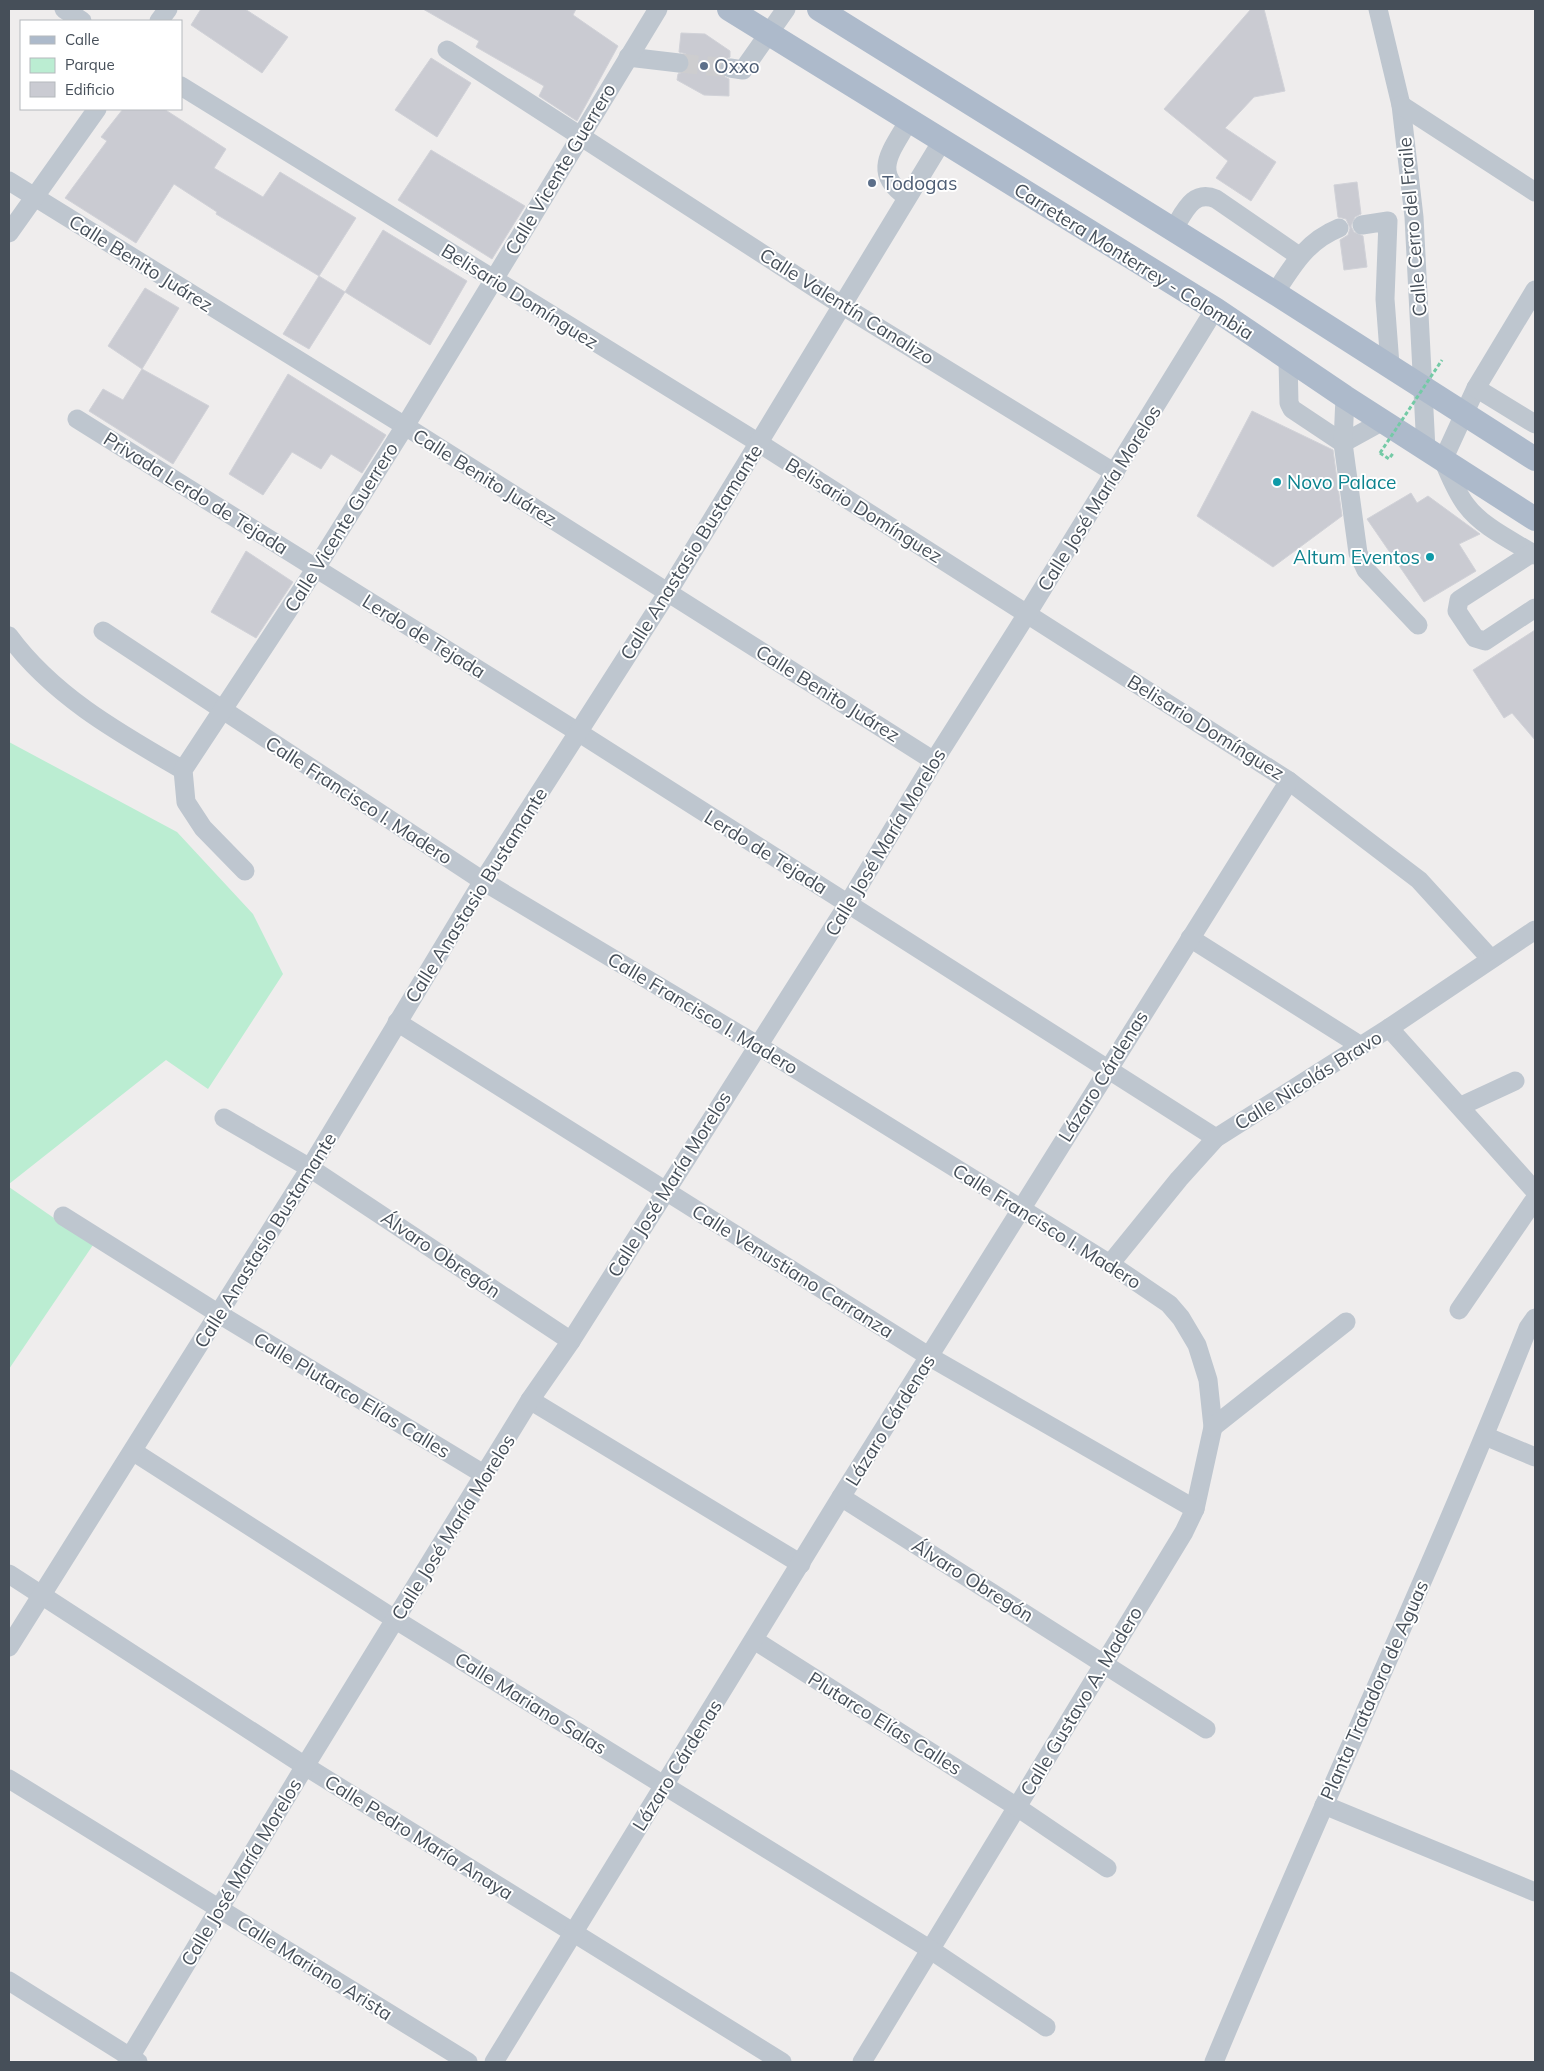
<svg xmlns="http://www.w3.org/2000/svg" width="1544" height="2071" font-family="Mulish,sans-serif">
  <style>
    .green { fill: #bbedd2 }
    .building { fill: #cacbd2; stroke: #d1d2d8 }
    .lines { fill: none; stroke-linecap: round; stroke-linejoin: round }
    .minor-tunnel { stroke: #cdcdcf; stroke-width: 19; stroke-dasharray: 19 9; stroke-linecap: butt }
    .path { stroke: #74caa6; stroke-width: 3; stroke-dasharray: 4 2.5; stroke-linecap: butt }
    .minor { stroke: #bec6cf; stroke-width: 19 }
    .major { stroke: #adbacb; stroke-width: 24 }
    .path-bridge { stroke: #74caa6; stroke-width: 3; stroke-dasharray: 4 2.5; stroke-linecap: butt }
    .service-dot { fill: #5c6f8a; stroke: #fff; stroke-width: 2 }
    .culture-dot { fill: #0f9aa8; stroke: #fff; stroke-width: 2 }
    .labels { text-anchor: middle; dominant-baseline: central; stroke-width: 4; stroke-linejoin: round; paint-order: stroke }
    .service-label { font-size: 19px; fill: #4e5e75; stroke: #fff; text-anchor: start }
    .street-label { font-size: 19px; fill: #464f59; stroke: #fff }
    .culture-label { font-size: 19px; fill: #0d838f; stroke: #fff; text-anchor: start }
  </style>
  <rect width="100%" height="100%" fill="#efeded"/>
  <!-- green -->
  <g class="green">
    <path d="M9,742L177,832L253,914L283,974L208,1089L166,1060L9,1184Z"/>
    <path d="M9,1187L93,1245L9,1369Z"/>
  </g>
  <!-- building -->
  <g class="building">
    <path d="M201,9H245L288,37L262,73L191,25Z"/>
    <path d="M423,9H576L573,15L618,46L577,121L539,96L544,86L476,47L479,41Z"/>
    <path d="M1251,9H1264L1285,91L1254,97L1225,128L1276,162L1251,201L1216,178L1228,161L1164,109Z"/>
    <path d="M681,33L705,34L730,51V57L722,61L719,67L723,76L729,79V96L704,95L677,80L678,74L688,70L690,64L686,54L679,52Z"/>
    <path d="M431,58L471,83L437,137L395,110Z"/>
    <path d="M123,109H164L226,149L214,168L263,197L280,172L356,218L319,276L216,214L217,212L174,184L136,243L65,198L107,141L101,137Z"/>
    <path d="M431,150L525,206L492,259L398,200Z"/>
    <path d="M1357,182L1361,214L1355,217L1351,226L1354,232L1363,236L1367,267L1344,270L1340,240L1348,235L1350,228L1346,219L1338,217L1334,185Z"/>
    <path d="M383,230L467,281L430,345L345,292Z"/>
    <path d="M319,276L345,292L309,349L283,334Z"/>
    <path d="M145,288L179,308L142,369L108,346Z"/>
    <path d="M142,369L209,406L173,464L89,411L103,389L123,400Z"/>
    <path d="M288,374L386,435L362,473L331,454L321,469L292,452L263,495L229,474Z"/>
    <path d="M1252,411L1333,450L1342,516L1273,567L1197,516Z"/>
    <path d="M1411,493L1417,503L1428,496L1480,534L1459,544L1476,571L1424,602L1367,519Z"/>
    <path d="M246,551L293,582L256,638L211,612Z"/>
    <path d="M1535,630V740L1512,713L1504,718L1473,670Z"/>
  </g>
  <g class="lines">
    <!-- minor-tunnel -->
    <path class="minor-tunnel" d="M679,63L730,68"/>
    <!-- path -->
    <path class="path" d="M1380,453L1389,459L1394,452"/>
    <!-- minor -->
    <g class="minor">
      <path d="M64,9L82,21"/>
      <path d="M1378,9L1401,105L1414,217L1426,449"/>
      <path d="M159,21L168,9"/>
      <path d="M447,50L843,306L1115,473"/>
      <path d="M628,57L679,63"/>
      <path d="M730,68L743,70L786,9"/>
      <path d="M181,86L759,443L1289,781L1419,880L1490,958"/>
      <path d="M1401,105L1535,192"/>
      <path d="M9,181L405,426L934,761"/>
      <path d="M907,197C870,172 892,151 909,120"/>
      <path d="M1362,225L1388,221L1385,299L1390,365"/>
      <path d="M1173,230C1184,213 1192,189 1216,199L1299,256"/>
      <path d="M9,233L97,109"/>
      <path d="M1535,290L1476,388L1443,460C1450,476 1456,492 1466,505C1482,527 1513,541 1535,555"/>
      <path d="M1275,293C1293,265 1307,241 1339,228"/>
      <path d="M1288,360L1289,403L1292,409L1343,443L1383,421"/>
      <path d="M1476,388L1535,424"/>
      <path d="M1345,397L1343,443L1358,553L1366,570L1418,625"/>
      <path d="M77,419L578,732L1216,1138"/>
      <path d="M1532,553L1459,600L1457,611L1475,638L1485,641L1535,608"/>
      <path d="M103,631L483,881L757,1045L1110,1264L1169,1304L1181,1318L1197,1345L1208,1380L1213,1427L1195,1509L1184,1532L862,2062"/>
      <path d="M9,636C53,696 119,733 183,770"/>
      <path d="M245,871L203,828L186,802L183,770L316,568L405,426L658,9"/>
      <path d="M1190,938L1361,1046"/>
      <path d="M397,1022L930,1357L1195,1509"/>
      <path d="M1389,1028L1535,1191"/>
      <path d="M1461,1106L1515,1081"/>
      <path d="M224,1118L310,1168L571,1341"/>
      <path d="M63,1216L219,1314L485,1475"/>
      <path d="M1110,1264L1179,1179L1216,1138L1389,1028L1535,930"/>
      <path d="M1459,1310L1535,1199"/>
      <path d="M530,1400L801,1564"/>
      <path d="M1213,1427L1346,1322"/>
      <path d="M1485,1436L1535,1457"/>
      <path d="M134,1452L396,1620L931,1950L1046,2027"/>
      <path d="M841,1497L1206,1729"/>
      <path d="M9,1574L305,1766L782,2062"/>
      <path d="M754,1640L1017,1807L1107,1868"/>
      <path d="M9,1647L310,1168L483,881L668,592L942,141"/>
      <path d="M9,1779L468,2062"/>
      <path d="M1324,1805L1535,1892"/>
      <path d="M9,1981L138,2062"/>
      <path d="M127,2062L305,1766L530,1400L571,1341L848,904L934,761L1027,614L1215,309"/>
      <path d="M494,2062L841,1497L1289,781"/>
      <path d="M1214,2062C1316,1816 1430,1575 1528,1328L1535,1318"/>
    </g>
    <!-- major -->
    <g class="major">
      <path d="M729,9L1215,309L1345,397L1535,519"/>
      <path d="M819,9L1275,293L1535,459"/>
    </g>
    <!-- path-bridge -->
    <path class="path-bridge" d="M1380,453L1442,360"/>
  </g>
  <!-- markers -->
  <g class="service-dot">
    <circle cx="704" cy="66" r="5"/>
    <circle cx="872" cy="183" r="5"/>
  </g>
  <g class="culture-dot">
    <circle cx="1277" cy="482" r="5"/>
    <circle cx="1430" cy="557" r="5"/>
  </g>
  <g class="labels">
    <!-- service labels -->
    <g class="service-label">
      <text x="714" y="66">Oxxo</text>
      <text x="882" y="183">Todogas</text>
    </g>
    <!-- street labels -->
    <g class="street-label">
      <text transform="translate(560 169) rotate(-59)">Calle Vicente Guerrero</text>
      <text transform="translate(1412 227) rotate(-95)">Calle Cerro del Fraile</text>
      <text transform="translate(1134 261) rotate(32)">Carretera Monterrey - Colombia</text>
      <text transform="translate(141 263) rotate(32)">Calle Benito Juárez</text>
      <text transform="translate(520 296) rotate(32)">Belisario Domínguez</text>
      <text transform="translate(847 306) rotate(32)">Calle Valentín Canalizo</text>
      <text transform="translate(485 477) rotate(32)">Calle Benito Juárez</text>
      <text transform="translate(196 493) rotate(32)">Privada Lerdo de Tejada</text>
      <text transform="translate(1099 498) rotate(-58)">Calle José María Morelos</text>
      <text transform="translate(864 510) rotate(32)">Belisario Domínguez</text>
      <text transform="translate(341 527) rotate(-58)">Calle Vicente Guerrero</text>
      <text transform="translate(691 552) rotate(-58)">Calle Anastasio Bustamante</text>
      <text transform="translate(424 636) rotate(32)">Lerdo de Tejada</text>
      <text transform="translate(828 693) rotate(32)">Calle Benito Juárez</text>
      <text transform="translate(1206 727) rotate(32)">Belisario Domínguez</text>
      <text transform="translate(359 800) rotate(33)">Calle Francisco I. Madero</text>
      <text transform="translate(885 842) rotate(-59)">Calle José María Morelos</text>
      <text transform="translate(766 852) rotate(32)">Lerdo de Tejada</text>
      <text transform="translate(476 895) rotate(-58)">Calle Anastasio Bustamante</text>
      <text transform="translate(703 1013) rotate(31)">Calle Francisco I. Madero</text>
      <text transform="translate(1103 1076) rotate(-58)">Lázaro Cárdenas</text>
      <text transform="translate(1308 1080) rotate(-32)">Calle Nicolás Bravo</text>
      <text transform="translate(669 1184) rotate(-58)">Calle José María Morelos</text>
      <text transform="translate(1047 1226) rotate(32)">Calle Francisco I. Madero</text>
      <text transform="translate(265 1240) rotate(-58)">Calle Anastasio Bustamante</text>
      <text transform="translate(441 1254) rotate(34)">Álvaro Obregón</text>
      <text transform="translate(793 1271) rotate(32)">Calle Venustiano Carranza</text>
      <text transform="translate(352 1395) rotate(31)">Calle Plutarco Elías Calles</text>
      <text transform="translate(890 1420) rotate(-58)">Lázaro Cárdenas</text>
      <text transform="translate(453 1527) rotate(-58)">Calle José María Morelos</text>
      <text transform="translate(973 1580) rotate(32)">Álvaro Obregón</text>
      <text transform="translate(1374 1690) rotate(-66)">Planta Tratadora de Aguas</text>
      <text transform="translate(1081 1701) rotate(-59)">Calle Gustavo A. Madero</text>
      <text transform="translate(531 1703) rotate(32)">Calle Mariano Salas</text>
      <text transform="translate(885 1723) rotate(32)">Plutarco Elías Calles</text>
      <text transform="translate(677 1765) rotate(-58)">Lázaro Cárdenas</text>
      <text transform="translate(419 1837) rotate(32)">Calle Pedro María Anaya</text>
      <text transform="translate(241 1872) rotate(-59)">Calle José María Morelos</text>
      <text transform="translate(315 1968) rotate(32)">Calle Mariano Arista</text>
    </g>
    <!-- culture labels -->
    <g class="culture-label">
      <text x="1287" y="482">Novo Palace</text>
      <text x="1420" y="557" text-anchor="end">Altum Eventos</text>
    </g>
  </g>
  <!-- border -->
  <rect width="1544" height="2071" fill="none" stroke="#464f59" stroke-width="20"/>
  <!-- legend -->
  <rect x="20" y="20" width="162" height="90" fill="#ffffff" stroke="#b5b9bd"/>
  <rect x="30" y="36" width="25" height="8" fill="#adbacb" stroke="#b5b9bd"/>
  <text x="65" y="45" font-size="15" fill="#464f59">Calle</text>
  <rect x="30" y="58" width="25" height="15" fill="#bbedd2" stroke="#b5b9bd"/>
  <text x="65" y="70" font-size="15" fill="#464f59">Parque</text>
  <rect x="30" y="82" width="25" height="15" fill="#cacbd2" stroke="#b5b9bd"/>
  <text x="65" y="95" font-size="15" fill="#464f59">Edificio</text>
</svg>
